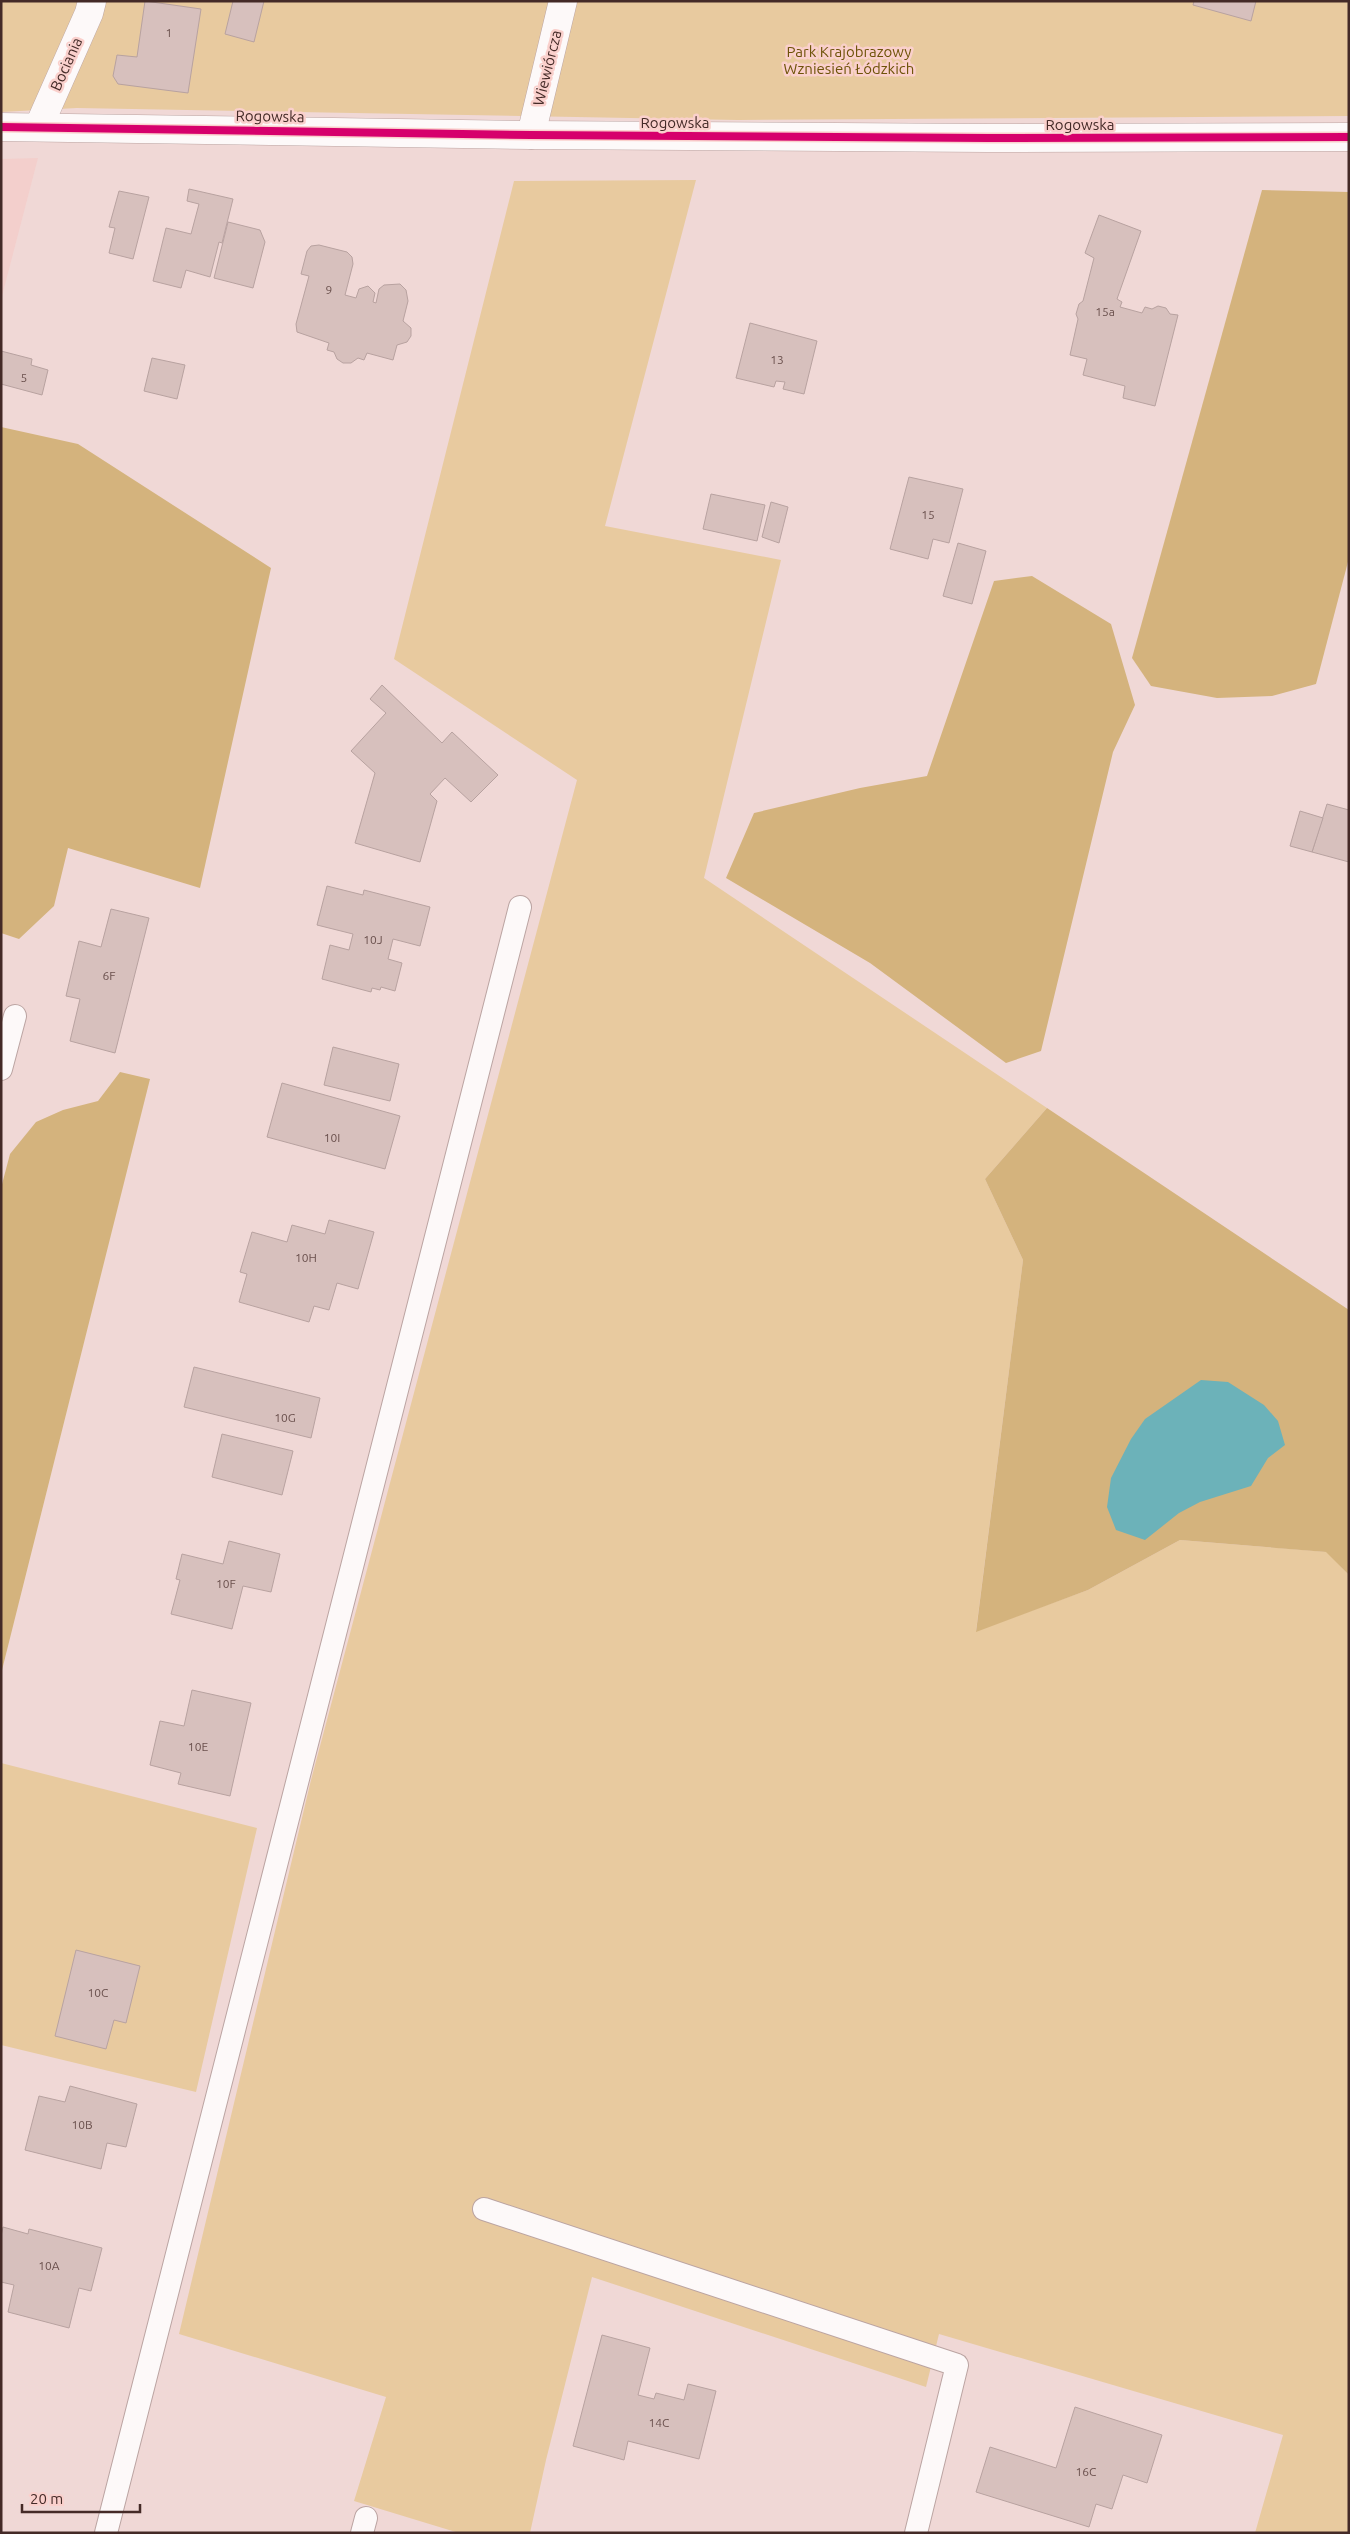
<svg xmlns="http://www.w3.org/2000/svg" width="1350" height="2534" font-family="Ubuntu,sans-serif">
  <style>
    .built { fill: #f3cfcc }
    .green { fill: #e8ca9f }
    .forest { fill: #d4b37d }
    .water { fill: #6cb2b9 }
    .building { fill: #d7c0bd; stroke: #b8a2a0 }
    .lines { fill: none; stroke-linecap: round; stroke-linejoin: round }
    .lane-casing { stroke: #bba4a2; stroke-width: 24 }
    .street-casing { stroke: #bba4a2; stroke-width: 29 }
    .lane { stroke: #fdf9f9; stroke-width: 22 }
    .street { stroke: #fdf9f9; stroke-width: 28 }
    .cycleway-casing { stroke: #fad0cc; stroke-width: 11 }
    .cycleway { stroke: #d6006c; stroke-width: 8 }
    .labels { text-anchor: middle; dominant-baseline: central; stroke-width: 5; stroke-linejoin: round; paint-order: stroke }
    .number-label { font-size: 12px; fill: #6a504d }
    .park-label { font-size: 15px; fill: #6e5309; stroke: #fad0cc }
    .street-label { font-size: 15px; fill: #442a27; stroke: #fad0cc }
  </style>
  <rect width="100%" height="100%" fill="#f0d8d6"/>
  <!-- built -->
  <path class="built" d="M38,158L1,300V159Z"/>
  <!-- green -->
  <g class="green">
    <path d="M1,1H1349V116L738,120L77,108L1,112Z"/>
    <path d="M696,180L605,526L781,560L704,878L1047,1108L985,1179L1023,1260L976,1631L1088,1590L1180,1540L1327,1552L1349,1575V2533H1255L1283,2435L939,2334L926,2387L592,2277L546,2460L530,2533H459L354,2501L386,2397L179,2334L311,1780L577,780L394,659L514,181Z"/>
    <path d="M1,1763L257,1828L196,2092L1,2045Z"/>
  </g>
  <!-- forest -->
  <g class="forest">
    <path d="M1262,190L1349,192V558L1316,684L1272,696L1217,698L1151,686L1132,658Z"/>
    <path d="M1,427L78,444L271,568L200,888L68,848L54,906L19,939L1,933Z"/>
    <path d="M1032,576L1111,624L1135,705L1113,752L1041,1051L1006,1063L870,963L726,878L754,813L860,788L927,776L994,581Z"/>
    <path d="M120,1072L150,1079L1,1674V1188L10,1154L36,1122L63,1110L98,1101Z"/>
    <path d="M1047,1108L1349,1310V1575L1326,1552L1180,1540L1088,1590L976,1632L1023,1260L985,1179Z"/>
  </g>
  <!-- water -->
  <path class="water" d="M1201,1380L1228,1382L1264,1405L1278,1421L1285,1445L1268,1458L1251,1486L1200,1502L1179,1513L1145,1540L1116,1530L1107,1507L1111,1478L1131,1439L1145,1419Z"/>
  <!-- building -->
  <g class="building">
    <path d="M145,1L201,9L188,93L118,84L113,76L117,55L137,57Z"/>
    <path d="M233,1H264L254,42L225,34Z"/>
    <path d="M1194,1H1256L1251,21L1193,5Z"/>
    <path d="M189,189L233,199L222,243L219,242L210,277L186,270L181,288L153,281L166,228L191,234L199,204L187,201Z"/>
    <path d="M119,191L149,197L133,259L109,253L115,228L109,227Z"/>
    <path d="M1099,215L1141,231L1117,299L1122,302L1120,307L1142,313L1145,307L1152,309L1158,306L1166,308L1170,314L1178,315L1155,406L1123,398L1125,386L1083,375L1087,359L1070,355L1078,319L1076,314L1079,304L1083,301L1094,258L1085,253Z"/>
    <path d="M228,222L260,230L265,242L253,288L214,278Z"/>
    <path d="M319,245L347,252L352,257L353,264L345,295L356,298L359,289L368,286L375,293L373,302L376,303L379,289L384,285L400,284L406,290L408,301L403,321L411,328V336L407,342L397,345L393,360L367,353L364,360L358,358L351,363H343L337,359L334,352L327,350L329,343L297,332L296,324L309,276L301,274L307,251L311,246Z"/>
    <path d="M750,323L817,341L804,394L783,389L785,382L776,381L774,387L736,378Z"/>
    <path d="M1,351L32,359L31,365L48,370L42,395L1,384Z"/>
    <path d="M152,358L185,365L177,399L144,391Z"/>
    <path d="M909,477L963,489L949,543L933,539L928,559L890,549Z"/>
    <path d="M711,494L765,505L757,541L703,529Z"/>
    <path d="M771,502L788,507L779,543L762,537Z"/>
    <path d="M958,543L986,551L972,604L943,596Z"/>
    <path d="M382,685L442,743L452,732L498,775L471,802L445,778L430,794L437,801L420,862L355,843L375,773L351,751L386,713L370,699Z"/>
    <path d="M1327,804L1349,810V862L1312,852Z"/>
    <path d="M1300,811L1323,818L1312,852L1290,846Z"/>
    <path d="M327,886L363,895L364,890L430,907L420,946L393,939L388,959L402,963L395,991L381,987L380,990L372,988L371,992L322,979L330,945L349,950L353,934L317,925Z"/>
    <path d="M111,909L149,918L115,1053L70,1041L80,999L66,996L79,941L101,947Z"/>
    <path d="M333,1047L399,1064L390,1101L324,1085Z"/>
    <path d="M282,1083L400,1116L385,1169L267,1137Z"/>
    <path d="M329,1220L374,1232L358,1289L337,1283L329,1310L314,1306L309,1322L239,1302L247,1274L240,1272L252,1232L287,1242L292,1225L325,1234Z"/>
    <path d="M194,1367L320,1398L311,1438L184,1407Z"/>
    <path d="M222,1434L293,1451L282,1495L212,1477Z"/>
    <path d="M229,1541L280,1554L271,1592L243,1586L232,1629L171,1614L180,1580L176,1579L182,1554L223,1564Z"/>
    <path d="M192,1690L251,1703L230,1796L178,1784L181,1773L150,1765L160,1721L184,1726Z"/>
    <path d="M76,1950L140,1966L126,2023L114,2020L106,2049L55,2036Z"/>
    <path d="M70,2086L137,2104L126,2147L107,2143L101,2169L25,2150L39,2096L65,2102Z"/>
    <path d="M3,2227L28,2234L29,2229L102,2248L91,2291L79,2288L69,2328L8,2312L14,2285L1,2282V2236Z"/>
    <path d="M602,2335L650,2348L638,2395L654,2399L656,2393L684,2400L688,2384L716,2391L699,2459L628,2441L624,2460L573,2446Z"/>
    <path d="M1075,2407L1162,2435L1147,2483L1123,2475L1112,2509L1096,2504L1089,2527L976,2492L990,2447L1056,2468Z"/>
  </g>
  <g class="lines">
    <defs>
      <g id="lane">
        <path d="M1,1069L15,1016"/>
        <path d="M484,2209L957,2365L916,2533"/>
        <path d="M106,2533L520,907"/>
        <path d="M362,2533L366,2518"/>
      </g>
      <g id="street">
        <path d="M39,126L89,13L92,1"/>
        <path d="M1,127L531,135L987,138L1349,137"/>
        <path d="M531,135L563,1"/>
      </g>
    </defs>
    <!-- lane casing -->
    <use href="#lane" class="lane-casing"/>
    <!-- street casing -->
    <use href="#street" class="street-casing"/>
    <!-- lane -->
    <use href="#lane" class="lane"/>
    <!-- street -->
    <use href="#street" class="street"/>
    <defs>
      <path id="cycleway" d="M1,127L531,135L987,138L1349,137"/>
    </defs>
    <!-- cycleway casing -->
    <use href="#cycleway" class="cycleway-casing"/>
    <!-- cycleway -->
    <use href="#cycleway" class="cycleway"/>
  </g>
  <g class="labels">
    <!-- number labels -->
    <g class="number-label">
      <text x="169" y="32">1</text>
      <text x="329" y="289">9</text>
      <text x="1105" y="311">15a</text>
      <text x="777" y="359">13</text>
      <text x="24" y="377">5</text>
      <text x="928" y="514">15</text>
      <text x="373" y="939">10J</text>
      <text x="109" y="975">6F</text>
      <text x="332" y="1137">10I</text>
      <text x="306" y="1257">10H</text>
      <text x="285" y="1417">10G</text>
      <text x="226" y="1583">10F</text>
      <text x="198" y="1746">10E</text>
      <text x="98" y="1992">10C</text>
      <text x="82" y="2124">10B</text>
      <text x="49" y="2265">10A</text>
      <text x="659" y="2422">14C</text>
      <text x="1086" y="2471">16C</text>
    </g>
    <!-- park labels -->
    <g class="park-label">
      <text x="849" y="51">Park Krajobrazowy<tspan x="849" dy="17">Wzniesień Łódzkich</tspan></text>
    </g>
    <!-- street labels -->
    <g class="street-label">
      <text transform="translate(66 64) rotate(-66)">Bociania</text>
      <text transform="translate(547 68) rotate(-76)">Wiewiórcza</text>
      <text transform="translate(270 116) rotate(1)">Rogowska</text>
      <text x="675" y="122">Rogowska</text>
      <text x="1080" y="124">Rogowska</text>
    </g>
  </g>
  <!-- border -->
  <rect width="1350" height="2534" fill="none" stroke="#442a27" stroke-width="5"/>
  <!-- scale -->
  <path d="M22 2504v8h118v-8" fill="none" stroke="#442a27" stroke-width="2.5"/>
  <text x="30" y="2504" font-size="15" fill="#442a27" stroke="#fad0cc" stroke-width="4" paint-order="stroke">20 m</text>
</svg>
